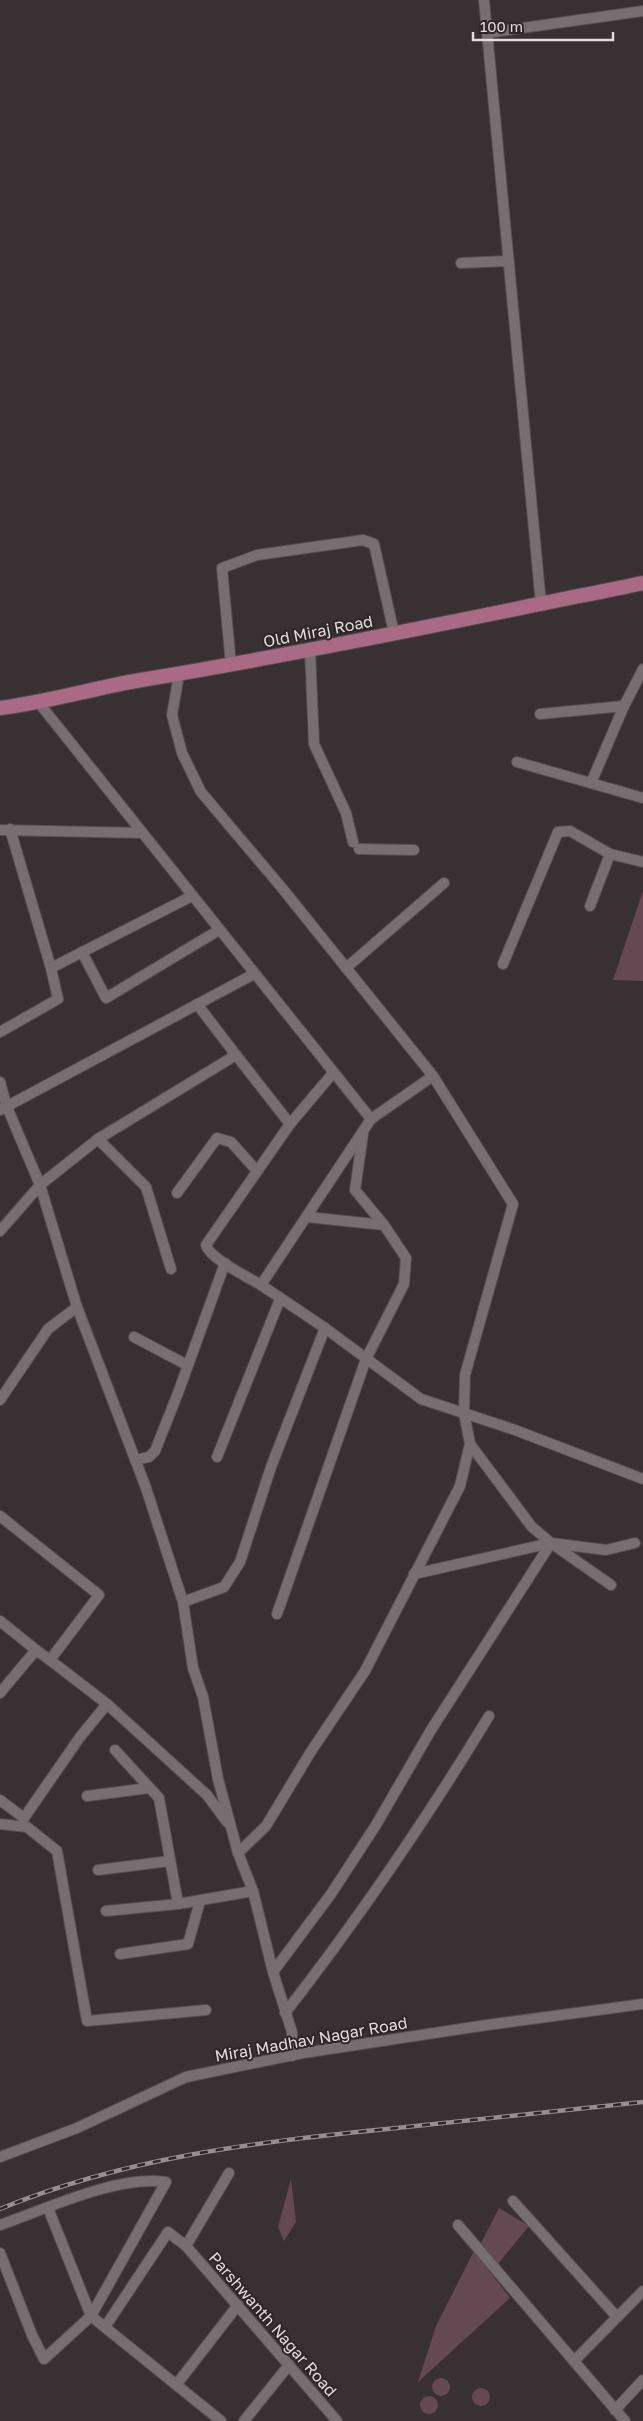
<svg xmlns="http://www.w3.org/2000/svg" width="643" height="2421" font-family="'Golos Text',sans-serif">
  <style>
    .green { fill: #644953 }
    .lines { fill: none; stroke-linecap: round; stroke-linejoin: round }
    .minor-casing { stroke: #554f50; stroke-width: 12 }
    .major-casing { stroke: #554f50; stroke-width: 16 }
    .minor { stroke: #776e71; stroke-width: 10 }
    .major { stroke: #aa6a84; stroke-width: 14 }
    .rail-casing { stroke: #968f91; stroke-width: 4.5 }
    .rail { stroke: #2e2628; stroke-width: 2.5; stroke-dasharray: 8; stroke-linecap: butt }
    .labels { text-anchor: middle; dominant-baseline: central; stroke-width: 4; stroke-linejoin: round; paint-order: stroke }
    .street-label { font-size: 16px; fill: #e0dbdc; stroke: #2e2628 }
  </style>
  <rect width="100%" height="100%" fill="#383032"/>
  <!-- green -->
  <g class="green">
    <path d="M643,891V981L613,980Z"/>
    <path d="M291,2179L296,2222L284,2241L278,2227Z"/>
    <path d="M499,2208L529,2226L498,2264L481,2243Z"/>
    <path d="M474,2251L510,2298L418,2382L436,2326Z"/>
    <circle cx="441" cy="2387" r="9"/>
    <circle cx="481" cy="2397" r="9"/>
    <circle cx="429" cy="2405" r="9"/>
  </g>
  <g class="lines">
    <defs>
      <g id="minor">
        <path d="M484,0L541,604"/>
        <path d="M487,33L643,11"/>
        <path d="M461,263L508,261"/>
        <path d="M310,650L314,744L346,813L353,842"/>
        <path d="M231,665L222,568L257,555L363,540L374,544L394,633"/>
        <path d="M179,674L172,715L182,753L201,792L282,888L433,1076L513,1204L465,1375L464,1413L470,1444L460,1486L365,1671L310,1753L266,1826L238,1853"/>
        <path d="M39,703L371,1119L261,1285L325,1328L421,1399L515,1430L643,1479"/>
        <path d="M540,714L624,706"/>
        <path d="M517,762L643,798"/>
        <path d="M591,783L624,706L643,669"/>
        <path d="M10,829L51,968"/>
        <path d="M0,830L142,833"/>
        <path d="M359,849L414,850"/>
        <path d="M590,906L610,854"/>
        <path d="M82,952L106,998L219,930"/>
        <path d="M503,964L558,832L570,831L610,854L643,862"/>
        <path d="M346,968L444,883"/>
        <path d="M0,1032L58,999L51,968L192,896"/>
        <path d="M236,1055L290,1124"/>
        <path d="M0,1082L7,1107L40,1185L77,1307L146,1488L183,1602L193,1668L203,1697L218,1779L238,1853L253,1891L273,1972L292,2032V2056"/>
        <path d="M0,1110L254,974"/>
        <path d="M371,1119L433,1076"/>
        <path d="M363,1134L355,1190L384,1225"/>
        <path d="M98,1139L146,1187L171,1269"/>
        <path d="M177,1193L217,1138L231,1142L257,1171"/>
        <path d="M0,1231L40,1185L98,1139L236,1055L197,1004"/>
        <path d="M261,1285C248,1277 210,1259 206,1245L290,1124L333,1073"/>
        <path d="M134,1337L187,1365"/>
        <path d="M0,1400L48,1329L77,1307"/>
        <path d="M470,1444L532,1527L551,1543L606,1550L635,1543"/>
        <path d="M217,1457L280,1299"/>
        <path d="M135,1460L149,1457L155,1451L178,1393L225,1263"/>
        <path d="M0,1516L99,1595L50,1660L107,1704L207,1795L227,1822"/>
        <path d="M414,1574L551,1543L611,1585"/>
        <path d="M183,1602L224,1587L240,1562L271,1467L325,1328"/>
        <path d="M277,1614L366,1359L404,1284L406,1258L384,1225L307,1217"/>
        <path d="M0,1621L36,1650"/>
        <path d="M0,1693L36,1650L50,1660"/>
        <path d="M115,1750L159,1798L178,1904"/>
        <path d="M87,1796L149,1788"/>
        <path d="M0,1800L24,1818L80,1737L107,1704"/>
        <path d="M0,1824L27,1827L57,1851L87,2021L206,2010"/>
        <path d="M98,1870L170,1861"/>
        <path d="M106,1911L178,1904L253,1891"/>
        <path d="M120,1954L188,1944L200,1901"/>
        <path d="M273,1972L331,1894L376,1825L431,1730L551,1543"/>
        <path d="M285,2013C359,1918 427,1818 489,1716"/>
        <path d="M0,2157L77,2128L186,2077L303,2053L487,2025L643,2004"/>
        <path d="M513,2201L617,2317"/>
        <path d="M48,2208L91,2316L221,2421"/>
        <path d="M0,2225C47,2209 116,2175 166,2182L91,2316L44,2359L32,2335L0,2253"/>
        <path d="M458,2225L625,2421"/>
        <path d="M186,2246L229,2173"/>
        <path d="M105,2327L168,2232L186,2246L337,2421"/>
        <path d="M574,2361L643,2291"/>
        <path d="M176,2385L238,2305"/>
        <path d="M615,2410L643,2380"/>
        <path d="M244,2421L289,2365"/>
      </g>
      <path id="major" d="M0,708C48,702 94,688 141,680C309,652 476,617 643,583"/>
    </defs>
    <!-- minor casing -->
    <use href="#minor" class="minor-casing"/>
    <!-- major casing -->
    <use href="#major" class="major-casing"/>
    <!-- minor -->
    <use href="#minor" class="minor"/>
    <!-- major -->
    <use href="#major" class="major"/>
    <defs>
      <path id="rail" d="M0,2209C124,2158 255,2142 387,2129C472,2120 558,2111 643,2102"/>
    </defs>
    <!-- rail casing -->
    <use href="#rail" class="rail-casing"/>
    <!-- rail -->
    <use href="#rail" class="rail"/>
  </g>
  <g class="labels">
    <!-- street labels -->
    <g class="street-label">
      <text transform="translate(318 631) rotate(-11)">Old Miraj Road</text>
      <text transform="translate(311 2039) rotate(-10)">Miraj Madhav Nagar Road</text>
      <text transform="translate(273 2324) rotate(49)">Parshwanth Nagar Road</text>
    </g>
  </g>
  <!-- scale -->
  <path d="M473 32v8h140v-8" fill="none" stroke="#e0dbdc" stroke-width="2.5"/>
  <text x="480" y="32" font-size="15" fill="#e0dbdc" stroke="#2e2628" stroke-width="4" paint-order="stroke">100 m</text>
</svg>
